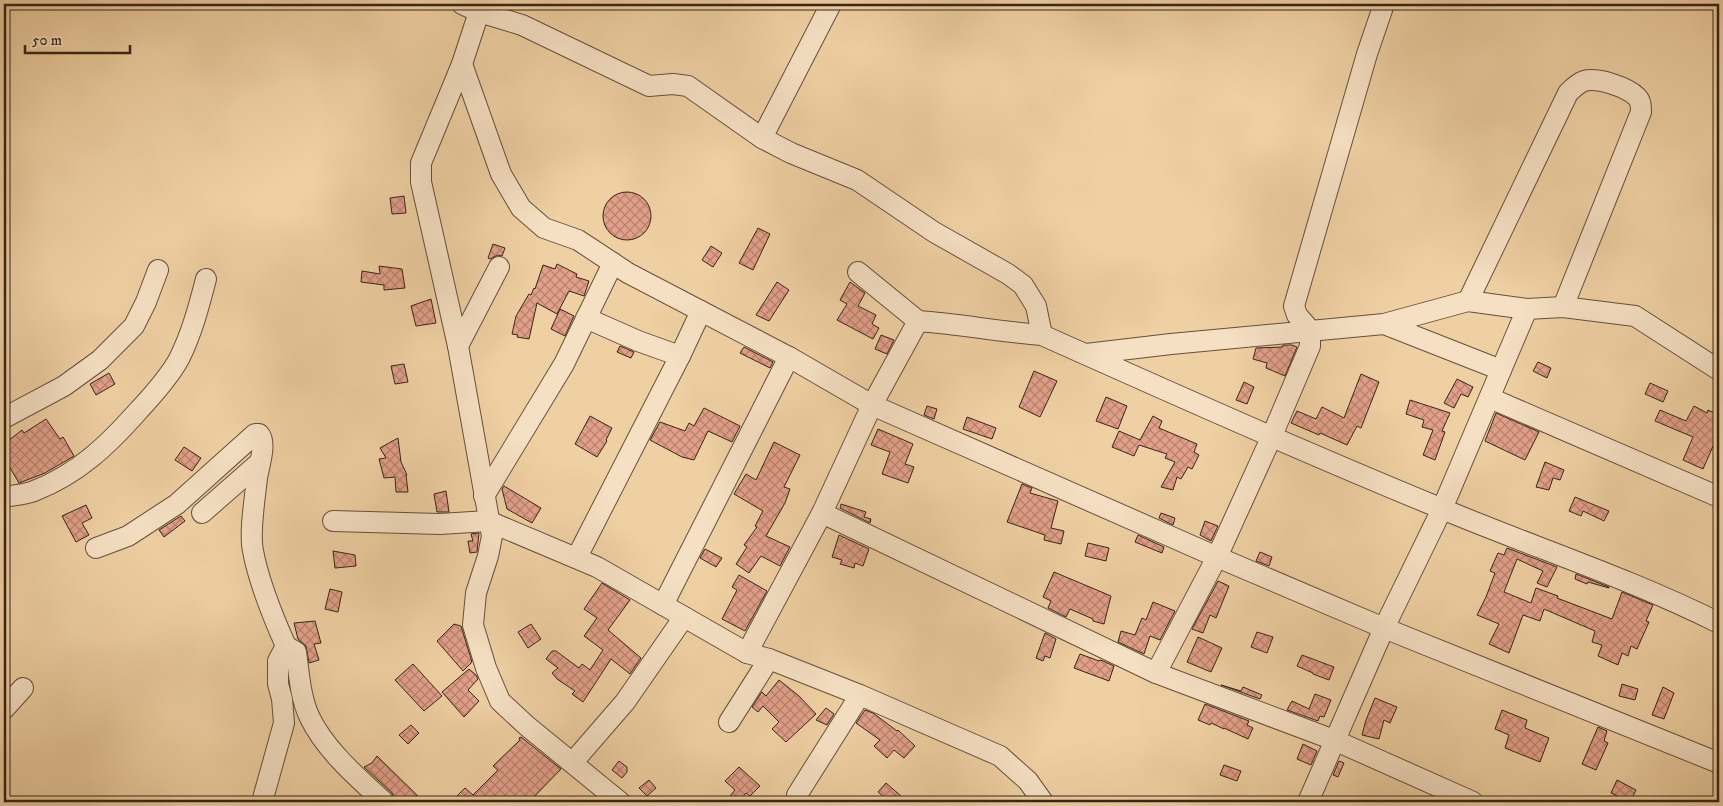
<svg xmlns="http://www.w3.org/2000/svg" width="1723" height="806" font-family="'IM FELL DW Pica',serif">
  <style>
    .building { fill: url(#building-cross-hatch); stroke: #362617 }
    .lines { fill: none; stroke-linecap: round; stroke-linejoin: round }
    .minor-casing { stroke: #64503a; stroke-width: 22 }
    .minor { stroke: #f5e0c3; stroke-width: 20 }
  </style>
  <defs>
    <pattern id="building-cross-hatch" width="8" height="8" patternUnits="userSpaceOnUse" patternTransform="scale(1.25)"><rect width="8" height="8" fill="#e2a089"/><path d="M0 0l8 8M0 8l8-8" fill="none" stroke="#b8826f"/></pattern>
  </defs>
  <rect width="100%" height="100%" fill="#efd0a3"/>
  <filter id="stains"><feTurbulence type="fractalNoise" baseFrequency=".004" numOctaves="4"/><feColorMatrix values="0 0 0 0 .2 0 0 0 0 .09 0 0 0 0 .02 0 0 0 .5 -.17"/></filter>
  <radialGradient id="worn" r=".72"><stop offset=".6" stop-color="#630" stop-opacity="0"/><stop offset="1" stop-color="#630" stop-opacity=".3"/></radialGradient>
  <!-- building -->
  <g class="building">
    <circle cx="627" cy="216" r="24"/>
    <path d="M404,196L406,213L392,214L390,198Z"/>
    <path d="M758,228L770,234L753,270L739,263Z"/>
    <path d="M493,244L505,248L502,256L498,255L490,259L488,258Z"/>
    <path d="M711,246L722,253L713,267L702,260Z"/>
    <path d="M557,264L577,274L576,277L589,281L584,296L569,291L557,314L537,303L529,339L517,337L518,335L512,334L516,316L529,294L531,295L534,288L535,289L543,265L555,269Z"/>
    <path d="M379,266L402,269L405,288L384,290V285L361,282L362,271L380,274Z"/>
    <path d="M777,282L789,290L769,321L756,315Z"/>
    <path d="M850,282L865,293L858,306L876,315L872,324L879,328L873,339L837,320L847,304L840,300Z"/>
    <path d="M431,299L436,323L416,326L411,306Z"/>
    <path d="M560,309L574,316L565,336L551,329Z"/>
    <path d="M881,335L894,340L887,354L875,349Z"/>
    <path d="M1283,345H1292L1297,347L1285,376L1266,368L1267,363L1253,359L1256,348L1282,347Z"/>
    <path d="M620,346L634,352L631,358L617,352Z"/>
    <path d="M744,347L773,362L770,368L740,353Z"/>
    <path d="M1538,362L1551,368L1547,378L1533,371Z"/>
    <path d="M404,364L408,382L395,384L391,366Z"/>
    <path d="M1034,371L1057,381L1040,417L1019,407Z"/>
    <path d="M109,373L115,384L96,395L90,384Z"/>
    <path d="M1361,374L1379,382L1361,428L1357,426L1347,445L1320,433L1319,435L1291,423L1297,411L1316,419L1322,407L1344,418Z"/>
    <path d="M1457,379L1473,387L1468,397L1461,394L1454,408L1444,403Z"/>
    <path d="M1244,382L1254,387L1247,404L1236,400Z"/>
    <path d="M1650,383L1668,391L1663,402L1645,394Z"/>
    <path d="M1106,397L1127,406L1118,429L1096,421Z"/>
    <path d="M1410,400L1450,413L1442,431L1445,432L1435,460L1423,455L1433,430L1422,427L1424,420L1406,414Z"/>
    <path d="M927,406L937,409L934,419L924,415Z"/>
    <path d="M1694,406L1707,413L1708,410L1719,415V439L1716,445L1714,444L1703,469L1683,460L1693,437L1655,421L1660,410L1686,421Z"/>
    <path d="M704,408L740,426L732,442L708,431L694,460L682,457L650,440L660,422L685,431L689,423L694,426Z"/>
    <path d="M1496,413L1539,432L1525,460L1485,441Z"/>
    <path d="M590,416L612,428L606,440L607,441L597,457L575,444Z"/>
    <path d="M1153,416L1162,421L1159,428L1197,444L1194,452L1199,455L1192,469L1188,467L1181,479L1177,477L1173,490L1161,487L1175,462L1165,458L1167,454L1139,445L1134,456L1112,447L1119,431L1140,440Z"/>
    <path d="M967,417L996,428L992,439L963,429Z"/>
    <path d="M46,419L60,439L63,437L74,456L45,473L19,483L9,466L4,469V444L22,430L24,433Z"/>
    <path d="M878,429L913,444L905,464L914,467L908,483L882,474L890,452L871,445Z"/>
    <path d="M398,438L401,462L407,475H406L408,492H396L395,477L384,478L379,459L386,458L380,448Z"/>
    <path d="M774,442L800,455L784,487L790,489L785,503L766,536L790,547L780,566L761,556L749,573L736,564L747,547L744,545L757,527L755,526L763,511L734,494L746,474L756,480Z"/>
    <path d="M184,447L201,458L192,471L175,460Z"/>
    <path d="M1545,462L1564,470L1560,480L1553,478L1549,490L1536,487Z"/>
    <path d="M1022,484L1032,488L1030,493L1058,501L1051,528L1064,531L1061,544L1044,540L1045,535L1007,522Z"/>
    <path d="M504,486L541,508L532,523L507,509L502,489Z"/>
    <path d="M446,491L449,512H437L434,494Z"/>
    <path d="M1575,497L1609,511L1604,521L1583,511L1581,516L1569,511Z"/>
    <path d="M841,504L866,512L864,517L871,519L870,523L840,508Z"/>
    <path d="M86,505L92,518L82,523L89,535L76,542L62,516Z"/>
    <path d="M1161,513L1175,518L1173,525L1159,518Z"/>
    <path d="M181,516L185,521L164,537L159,530Z"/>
    <path d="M1205,521L1218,526L1211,541L1200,535Z"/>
    <path d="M479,533L477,552L470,553L468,541H473L471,534Z"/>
    <path d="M839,535L869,549L863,566L855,563L854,568L840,564L842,560L832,557Z"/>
    <path d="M1138,535L1164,547L1162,553L1135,542Z"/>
    <path d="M1088,543L1109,548L1106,561L1085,556Z"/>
    <path d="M1507,548L1557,567L1547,587L1537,583L1543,571L1517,559L1504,592L1531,603L1536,588L1558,596L1557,598L1612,619L1622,592L1653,605L1646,621L1649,622L1637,649L1631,646L1628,656L1622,653L1618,665L1598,656L1602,645L1592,642L1595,631L1544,609L1540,621L1523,615L1509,653L1489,644L1499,624L1477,615L1486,597L1495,573L1490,571L1498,553L1504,555Z"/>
    <path d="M705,549L722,558L716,567L700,558Z"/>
    <path d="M333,551L355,555L356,566L335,568Z"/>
    <path d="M1260,552L1272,557L1269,566L1256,561Z"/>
    <path d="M1054,572L1111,596L1104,624L1093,621V619L1070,609L1066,617L1048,608L1051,601L1043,597Z"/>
    <path d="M1576,574L1609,587V588L1588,582L1587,584L1575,579Z"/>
    <path d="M739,575L767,591L745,631L722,619L737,590L732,587Z"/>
    <path d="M1218,581L1229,586L1216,618L1210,615L1203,633L1192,629Z"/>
    <path d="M602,583L630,600L608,630L641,658L630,674L611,659L583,702L572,694L575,691L557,679L552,673L558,668L546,659L552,651H556L579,668L582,664L590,670L603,650L584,636L597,618L584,609Z"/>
    <path d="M330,589L342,592L338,612L325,609Z"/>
    <path d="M1153,602L1175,611L1160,640L1150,636L1144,654L1118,642L1121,631L1135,635L1142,618L1146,620Z"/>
    <path d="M315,621L321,643L314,644L319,660L309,663L306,646L298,639L294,623Z"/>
    <path d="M454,624L461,626L472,662L463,671L437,641Z"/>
    <path d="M531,624L541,639L528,648L518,632Z"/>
    <path d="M1257,632L1273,637L1267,653L1251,647Z"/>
    <path d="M1045,633L1056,639L1050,658L1045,656L1043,661L1036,658Z"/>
    <path d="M1198,637L1222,648L1211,672L1187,662Z"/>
    <path d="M1080,654L1099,661L1100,660L1103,661L1114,666L1109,681L1074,668Z"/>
    <path d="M1302,655L1334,667L1329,680L1313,674V673L1297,666Z"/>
    <path d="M413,664L442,696L424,711L395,680Z"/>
    <path d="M469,669L476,675L478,679L468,690L479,701L464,717L442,692Z"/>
    <path d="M779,680L799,696L816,714L786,742L772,729L779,722L763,706L758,712L752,707L762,692L766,696Z"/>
    <path d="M1622,684L1638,689L1635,700L1619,696Z"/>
    <path d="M1221,685L1241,691L1243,687L1262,695L1260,699Z"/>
    <path d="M1663,687L1674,693L1664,719L1652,715Z"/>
    <path d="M1315,694L1331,700L1324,717L1320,716L1318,721L1287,710L1292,701L1309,709Z"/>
    <path d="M1375,698L1397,707L1390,723L1384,720L1379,739L1362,735L1366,720Z"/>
    <path d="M1205,704L1249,721L1247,725L1253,728L1248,739L1224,728V729L1211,723L1210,725L1198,720Z"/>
    <path d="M826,708L834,714L827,725L816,720Z"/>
    <path d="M865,710L873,713L897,731L898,730L915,746L904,758L894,750L887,758L874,746L880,740L856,723Z"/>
    <path d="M1502,710L1527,720L1525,728L1549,738L1540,762L1505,748L1509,735L1495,729Z"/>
    <path d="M411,725L419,733L408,744L399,735Z"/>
    <path d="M1598,727L1607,731L1604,741L1608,743L1596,770L1582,764Z"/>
    <path d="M521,737L561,769L529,802H463L457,796L465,788L473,795L498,770L493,766L520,740L519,738Z"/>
    <path d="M1303,744L1317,751L1311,765L1297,759Z"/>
    <path d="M377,756L424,802H396L392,793L364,767L372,763Z"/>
    <path d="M619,761L627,767V772L622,778L612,770Z"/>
    <path d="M1339,761L1344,763L1338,777L1333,775Z"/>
    <path d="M1224,765L1241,771L1237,781L1220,775Z"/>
    <path d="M739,767L760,786L750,796L746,793L739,802H725L735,790L725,781Z"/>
    <path d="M649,780L656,788L647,796L639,788Z"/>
    <path d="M1617,780L1636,790L1630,802L1611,793Z"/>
    <path d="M886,783L901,796L895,802H890L878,792Z"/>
  </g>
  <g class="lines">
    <defs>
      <g id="minor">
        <path d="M462,4L479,12L522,25L649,86L673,84L688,86L762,138L791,153L857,180L934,232L1008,274L1023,285L1036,306L1042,335"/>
        <path d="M479,12L462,64L421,163V182L458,346L492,536L488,556L476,593L473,625L486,668L500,701L527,726L620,802"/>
        <path d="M462,64L501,174L521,208L544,228L578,240L628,273L789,357L872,405L1217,557L1384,628L1719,763"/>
        <path d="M762,138L831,4"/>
        <path d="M858,272L918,321"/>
        <path d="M1468,301L1568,93C1573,88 1578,83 1584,81C1597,77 1627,87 1637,97C1641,101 1641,107 1641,112L1563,307"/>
        <path d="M586,318L638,341L680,356"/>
        <path d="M1384,324L1501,370"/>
        <path d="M458,346L499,267"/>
        <path d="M1086,354L1171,344L1384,324L1468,301L1527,309L1563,307L1635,316L1719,370"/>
        <path d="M1490,398L1719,497"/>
        <path d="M4,418L64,386L100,360L134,326L146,302L158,270"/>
        <path d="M484,496L564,364L613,263"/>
        <path d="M4,497C13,495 24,495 34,491C78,474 108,445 139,410C153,395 169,377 179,359C192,333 199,306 206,279"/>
        <path d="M202,513L259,463"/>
        <path d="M822,513L1156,673L1334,740L1473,802"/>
        <path d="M333,521L440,524L488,521L597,567L747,653L769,659L860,695L1000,756L1028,781L1043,802"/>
        <path d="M96,548L128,536L177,504L255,434H259C267,442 259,466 257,478C255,498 249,533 253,551C259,583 273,617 286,646"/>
        <path d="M577,557L680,356L701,311"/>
        <path d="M663,605L789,357"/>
        <path d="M747,653L822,513L872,405L918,321C960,324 1001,332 1042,335C1174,394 1306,453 1440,508C1533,547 1629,578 1719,623"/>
        <path d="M1156,673L1217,557L1271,438L1310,346V330L1297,315L1294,306L1367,54L1384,4"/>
        <path d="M4,709L23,688"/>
        <path d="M729,722L769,659"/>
        <path d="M573,762L625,702L684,617"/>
        <path d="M797,795L860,695"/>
        <path d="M262,802L284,723L282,699L278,684V661L286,646L296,652C299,672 300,696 309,716C325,750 357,777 384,802"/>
        <path d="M1308,802L1384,628L1442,509L1527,309"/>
      </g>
    </defs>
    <!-- minor casing -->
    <use href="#minor" class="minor-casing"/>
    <!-- minor -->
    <use href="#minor" class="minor"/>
  </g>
  <!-- margin -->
  <rect width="1723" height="806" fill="none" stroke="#efd0a3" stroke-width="20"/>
  <rect x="5" y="5" width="1713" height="796" fill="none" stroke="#362617" stroke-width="2.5"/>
  <rect x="10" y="10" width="1703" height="786" fill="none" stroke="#362617"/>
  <!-- scale -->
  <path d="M25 45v8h105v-8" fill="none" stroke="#362617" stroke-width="2.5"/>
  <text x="32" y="45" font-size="15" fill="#362617" stroke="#f5e0c3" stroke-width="4" paint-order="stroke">50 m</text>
  <rect width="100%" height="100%" filter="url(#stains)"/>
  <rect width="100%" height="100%" fill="url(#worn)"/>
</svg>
